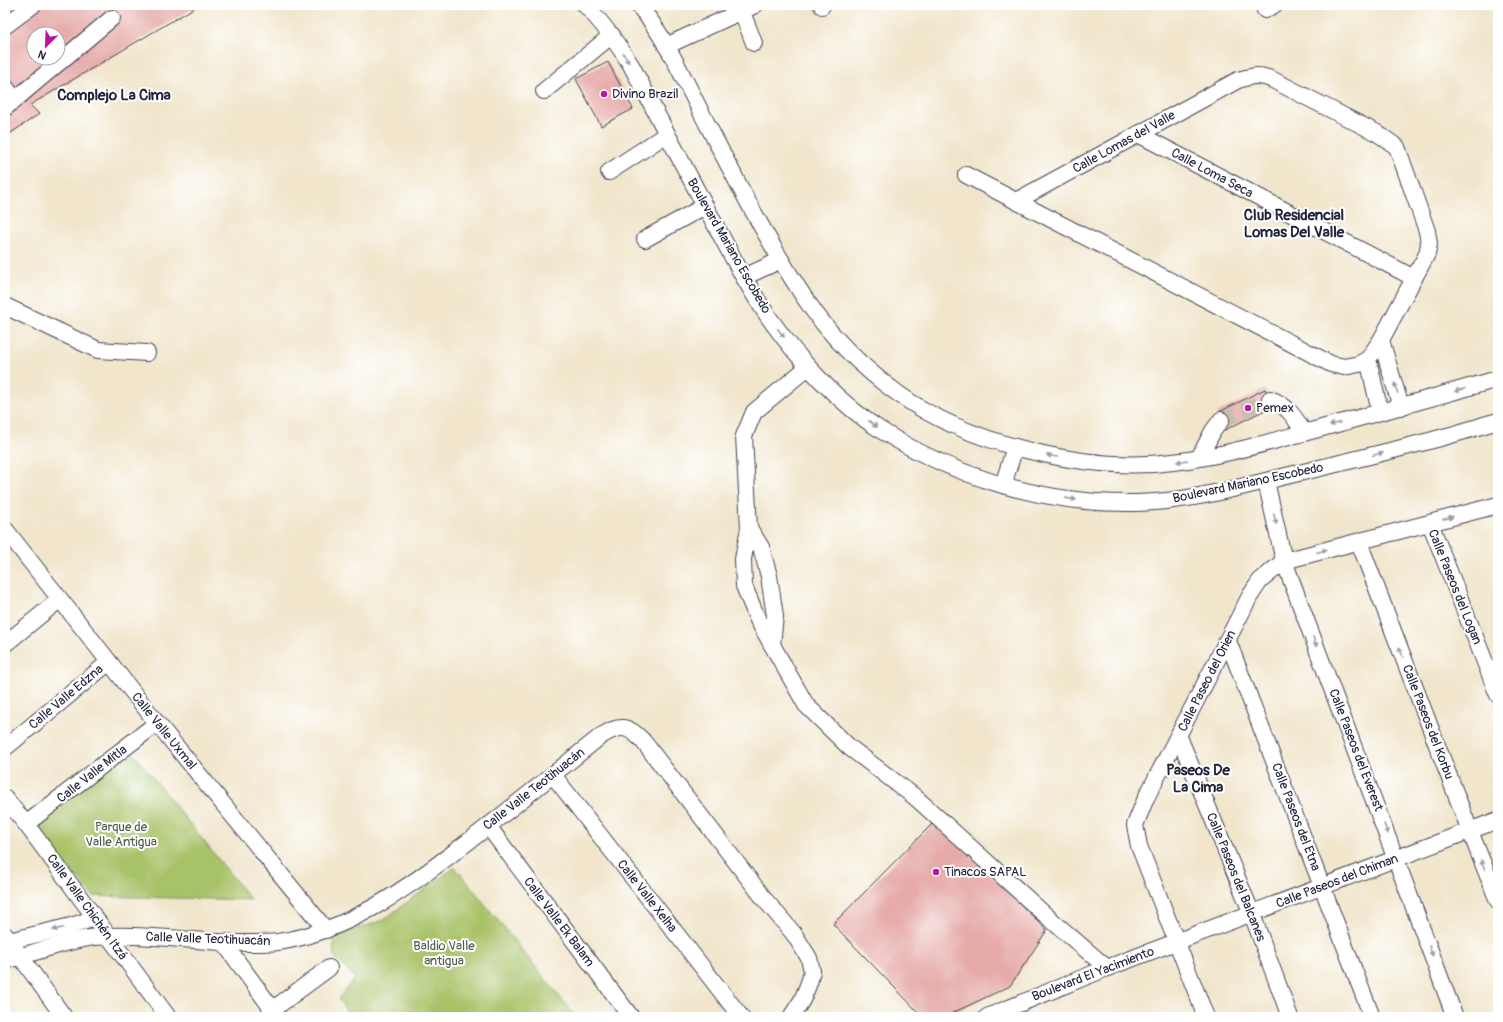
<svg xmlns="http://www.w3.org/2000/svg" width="1503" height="1022" font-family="Pangolin,sans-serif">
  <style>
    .green { fill: #a8c268; stroke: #657252 }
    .building { fill: #e6aba9; fill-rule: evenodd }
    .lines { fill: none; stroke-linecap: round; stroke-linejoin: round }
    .minor-tunnel { stroke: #c8bfaf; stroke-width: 16; stroke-dasharray: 16 8; stroke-linecap: butt }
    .minor-casing { stroke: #413f51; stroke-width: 18 }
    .minor { stroke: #fff; stroke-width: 16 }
    .oneway { fill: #9c9ca7 }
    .poi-dot { fill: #b5179e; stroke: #fff; stroke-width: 1.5 }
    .labels { text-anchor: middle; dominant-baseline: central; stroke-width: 4; stroke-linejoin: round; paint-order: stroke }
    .poi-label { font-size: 13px; fill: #22223b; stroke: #fff; text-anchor: start }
    .street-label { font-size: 13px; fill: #22223b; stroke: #fff }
    .park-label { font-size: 13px; fill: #515a4b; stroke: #fff }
    .quarter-label { font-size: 15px; font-weight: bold; fill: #22223b; stroke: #fff }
  </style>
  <rect width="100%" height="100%" fill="#fff"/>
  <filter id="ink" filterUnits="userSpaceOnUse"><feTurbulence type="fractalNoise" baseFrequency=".025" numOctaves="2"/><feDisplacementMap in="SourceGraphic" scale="8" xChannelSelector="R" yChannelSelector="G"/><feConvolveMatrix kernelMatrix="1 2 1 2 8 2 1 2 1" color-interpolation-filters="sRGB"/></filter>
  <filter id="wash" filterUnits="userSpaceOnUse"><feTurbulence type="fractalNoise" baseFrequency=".012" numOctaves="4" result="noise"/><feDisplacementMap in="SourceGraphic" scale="16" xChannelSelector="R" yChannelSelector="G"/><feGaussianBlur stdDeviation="0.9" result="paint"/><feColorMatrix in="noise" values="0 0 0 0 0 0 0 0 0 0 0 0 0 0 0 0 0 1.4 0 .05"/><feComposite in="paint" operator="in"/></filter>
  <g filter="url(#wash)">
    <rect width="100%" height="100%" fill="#f1e6cc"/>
    <!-- green -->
    <g class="green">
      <path d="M130,749L251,900L93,896L33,826Z"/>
      <path d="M455,867L576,1017H351L338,999L355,978L334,956L333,937L383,920Z"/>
    </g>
    <g id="blocks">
      <!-- building -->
      <g class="building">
        <path d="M5,5H199L30,105L39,114L5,137ZM34,34H58V58H34Z"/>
        <path d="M608,62L633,109L601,126L576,79Z"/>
        <path d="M1265,389L1273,406L1225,430L1217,413Z"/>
        <path d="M935,821L1047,930L1010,986L944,1017H923L833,924Z"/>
      </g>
    </g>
  </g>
  <g filter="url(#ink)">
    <use href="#blocks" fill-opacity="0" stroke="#413f51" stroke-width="1"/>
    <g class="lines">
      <!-- minor-tunnel -->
      <path class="minor-tunnel" d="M1221,420L1270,399"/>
      <defs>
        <g id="minor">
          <path d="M585,5C604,24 617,43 631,65C660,120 688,175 718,230C734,260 750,291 770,319C799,360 839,404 882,431C957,478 1047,505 1136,503C1187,502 1237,488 1286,476C1332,465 1379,454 1425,442C1449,436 1474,428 1498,421"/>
          <path d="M638,5C664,34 684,79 702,114C734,176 766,239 804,297C829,335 862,368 900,395C969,444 1088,473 1173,462C1218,457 1262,444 1307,432C1371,415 1434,397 1498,379"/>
          <path d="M822,5V6"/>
          <path d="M1265,10L1274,5"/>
          <path d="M742,12L754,43"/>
          <path d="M5,26L33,5"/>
          <path d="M666,46L755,5"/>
          <path d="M5,86L14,99"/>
          <path d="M544,91L612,35"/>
          <path d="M5,108L112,18"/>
          <path d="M1138,134L1414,278"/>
          <path d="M609,172L667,134"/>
          <path d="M966,175L1016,201L1331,364L1344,367L1359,364L1368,359L1381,340L1427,254L1429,244L1427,231L1397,147L1377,133L1271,79C1257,74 1251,76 1238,80L1016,201"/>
          <path d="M645,239L705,206"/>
          <path d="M744,277L781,260"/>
          <path d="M5,306L98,350L147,353"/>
          <path d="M1381,340L1401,407"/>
          <path d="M1368,359L1380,412"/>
          <path d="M808,367L754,412L744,436L749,528L743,559L744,586L758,620L806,705L849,747L915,797L1042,912L1107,968"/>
          <path d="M1270,399C1287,405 1295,417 1304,433"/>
          <path d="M1199,458L1213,431L1221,420"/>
          <path d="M1266,481L1284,561L1455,1017"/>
          <path d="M1003,485L1015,447"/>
          <path d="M1430,523L1498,695"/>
          <path d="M749,528L761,547L769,576L775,616L772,645"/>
          <path d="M5,529L157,723L326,930"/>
          <path d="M1359,542L1470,831L1498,901"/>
          <path d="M1228,641L1372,1017"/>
          <path d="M5,644L59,600"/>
          <path d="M1179,737L1252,914L1290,1017"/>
          <path d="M5,748L109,662"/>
          <path d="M553,775L741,1017"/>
          <path d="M5,798L26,824L168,1017"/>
          <path d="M26,824L157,723"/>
          <path d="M488,826L631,1017"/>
          <path d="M5,935L64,1017"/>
          <path d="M5,942L71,926L95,918"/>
          <path d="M224,943L278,1017"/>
          <path d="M5,961C38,952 75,937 109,936C155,934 202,943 248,943C258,943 269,943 278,942C351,931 408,887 465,844C511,809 556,772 601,736C620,724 628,725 643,741L766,901L794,934L809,958L812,971L809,983L802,1000L791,1017"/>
          <path d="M272,1010L329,968"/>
          <path d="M987,1017L1107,968L1498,820"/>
          <path d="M1206,1017L1139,846L1135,825L1146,798L1250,596L1260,581L1284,561L1498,505"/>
        </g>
      </defs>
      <!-- minor casing -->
      <use href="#minor" class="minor-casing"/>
      <!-- minor -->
      <use href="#minor" class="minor"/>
    </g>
    <!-- one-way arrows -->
    <defs><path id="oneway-solid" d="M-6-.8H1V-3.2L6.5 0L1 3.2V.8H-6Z"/></defs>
    <g class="oneway">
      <use href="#oneway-solid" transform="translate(626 58) rotate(58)"/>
      <use href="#oneway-solid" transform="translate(781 333) rotate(52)"/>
      <use href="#oneway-solid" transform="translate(1396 388) rotate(-107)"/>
      <use href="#oneway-solid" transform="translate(1460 390) rotate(164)"/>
      <use href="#oneway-solid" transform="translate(873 424) rotate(38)"/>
      <use href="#oneway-solid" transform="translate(1335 424) rotate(165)"/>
      <use href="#oneway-solid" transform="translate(1378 454) rotate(-14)"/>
      <use href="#oneway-solid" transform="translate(1052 456) rotate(-168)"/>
      <use href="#oneway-solid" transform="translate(1182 461) rotate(170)"/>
      <use href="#oneway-solid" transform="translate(1071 499) rotate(8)"/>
      <use href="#oneway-solid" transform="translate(1448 518) rotate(-15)"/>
      <use href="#oneway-solid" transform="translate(1275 519) rotate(77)"/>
      <use href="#oneway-solid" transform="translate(1322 551) rotate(-15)"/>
      <use href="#oneway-solid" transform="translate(1315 642) rotate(69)"/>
      <use href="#oneway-solid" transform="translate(1401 652) rotate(-111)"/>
      <use href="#oneway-solid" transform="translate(1386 829) rotate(69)"/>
      <use href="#oneway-solid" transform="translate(1483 865) rotate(-112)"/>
      <use href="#oneway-solid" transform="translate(58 929) rotate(166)"/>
      <use href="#oneway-solid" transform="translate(1431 951) rotate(70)"/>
    </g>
  </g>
  <!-- markers -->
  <g class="poi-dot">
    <circle cx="604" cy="94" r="4"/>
    <circle cx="1248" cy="408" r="4"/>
    <circle cx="936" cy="872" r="4"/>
  </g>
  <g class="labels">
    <!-- poi labels -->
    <g class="poi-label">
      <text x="612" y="94">Divino Brazil</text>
      <text x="1256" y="408">Pemex</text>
      <text x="944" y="872">Tinacos SAPAL</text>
    </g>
    <!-- street labels -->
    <g class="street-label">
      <text transform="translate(1124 142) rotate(-29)">Calle Lomas del Valle</text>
      <text transform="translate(1212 173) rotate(28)">Calle Loma Seca</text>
      <text transform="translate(729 246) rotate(60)">Boulevard Mariano Escobedo</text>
      <text transform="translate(1248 483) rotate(-12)">Boulevard Mariano Escobedo</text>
      <text transform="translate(1455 587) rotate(68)">Calle Paseos del Logan</text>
      <text transform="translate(1207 681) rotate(-63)">Calle Paseo del Orien</text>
      <text transform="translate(66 697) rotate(-40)">Calle Valle Edzna</text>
      <text transform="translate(1428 722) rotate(69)">Calle Paseos del Korbu</text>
      <text transform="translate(164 731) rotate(51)">Calle Valle Uxmal</text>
      <text transform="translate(1356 750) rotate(69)">Calle Paseos del Everest</text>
      <text transform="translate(92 774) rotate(-38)">Calle Valle Mitla</text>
      <text transform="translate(534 789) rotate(-38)">Calle Valle Teotihuacán</text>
      <text transform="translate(1296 817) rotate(69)">Calle Paseos del Etna</text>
      <text transform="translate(1236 877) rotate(68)">Calle Paseos del Balcanes</text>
      <text transform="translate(1337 881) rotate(-21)">Calle Paseos del Chiman</text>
      <text transform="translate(647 896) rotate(52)">Calle Valle Xelha</text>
      <text transform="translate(87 907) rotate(54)">Calle Valle Chichén Itzá</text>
      <text transform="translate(559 922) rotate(53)">Calle Valle Ek Balam</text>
      <text transform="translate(208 939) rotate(2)">Calle Valle Teotihuacán</text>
      <text transform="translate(1093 974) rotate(-21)">Boulevard El Yacimiento</text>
    </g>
    <!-- park labels -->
    <g class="park-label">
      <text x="121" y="827">Parque de<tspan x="121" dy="15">Valle Antigua</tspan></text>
      <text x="444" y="946">Baldio Valle<tspan x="444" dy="15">antigua</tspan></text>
    </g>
    <!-- quarter labels -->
    <g class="quarter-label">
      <text x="114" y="95">Complejo La Cima</text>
      <text x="1294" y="215">Club Residencial<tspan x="1294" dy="17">Lomas Del Valle</tspan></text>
      <text x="1198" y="770">Paseos De<tspan x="1198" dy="17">La Cima</tspan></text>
    </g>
  </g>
  <!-- margin -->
  <rect width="1503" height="1022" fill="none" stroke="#fff" stroke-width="20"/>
  <!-- north arrow -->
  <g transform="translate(46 46) rotate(204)"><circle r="19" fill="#ffffff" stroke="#a7a7b1"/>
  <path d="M0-3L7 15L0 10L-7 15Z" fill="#b5179e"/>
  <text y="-6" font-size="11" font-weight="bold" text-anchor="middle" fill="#22223b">N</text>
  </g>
</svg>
